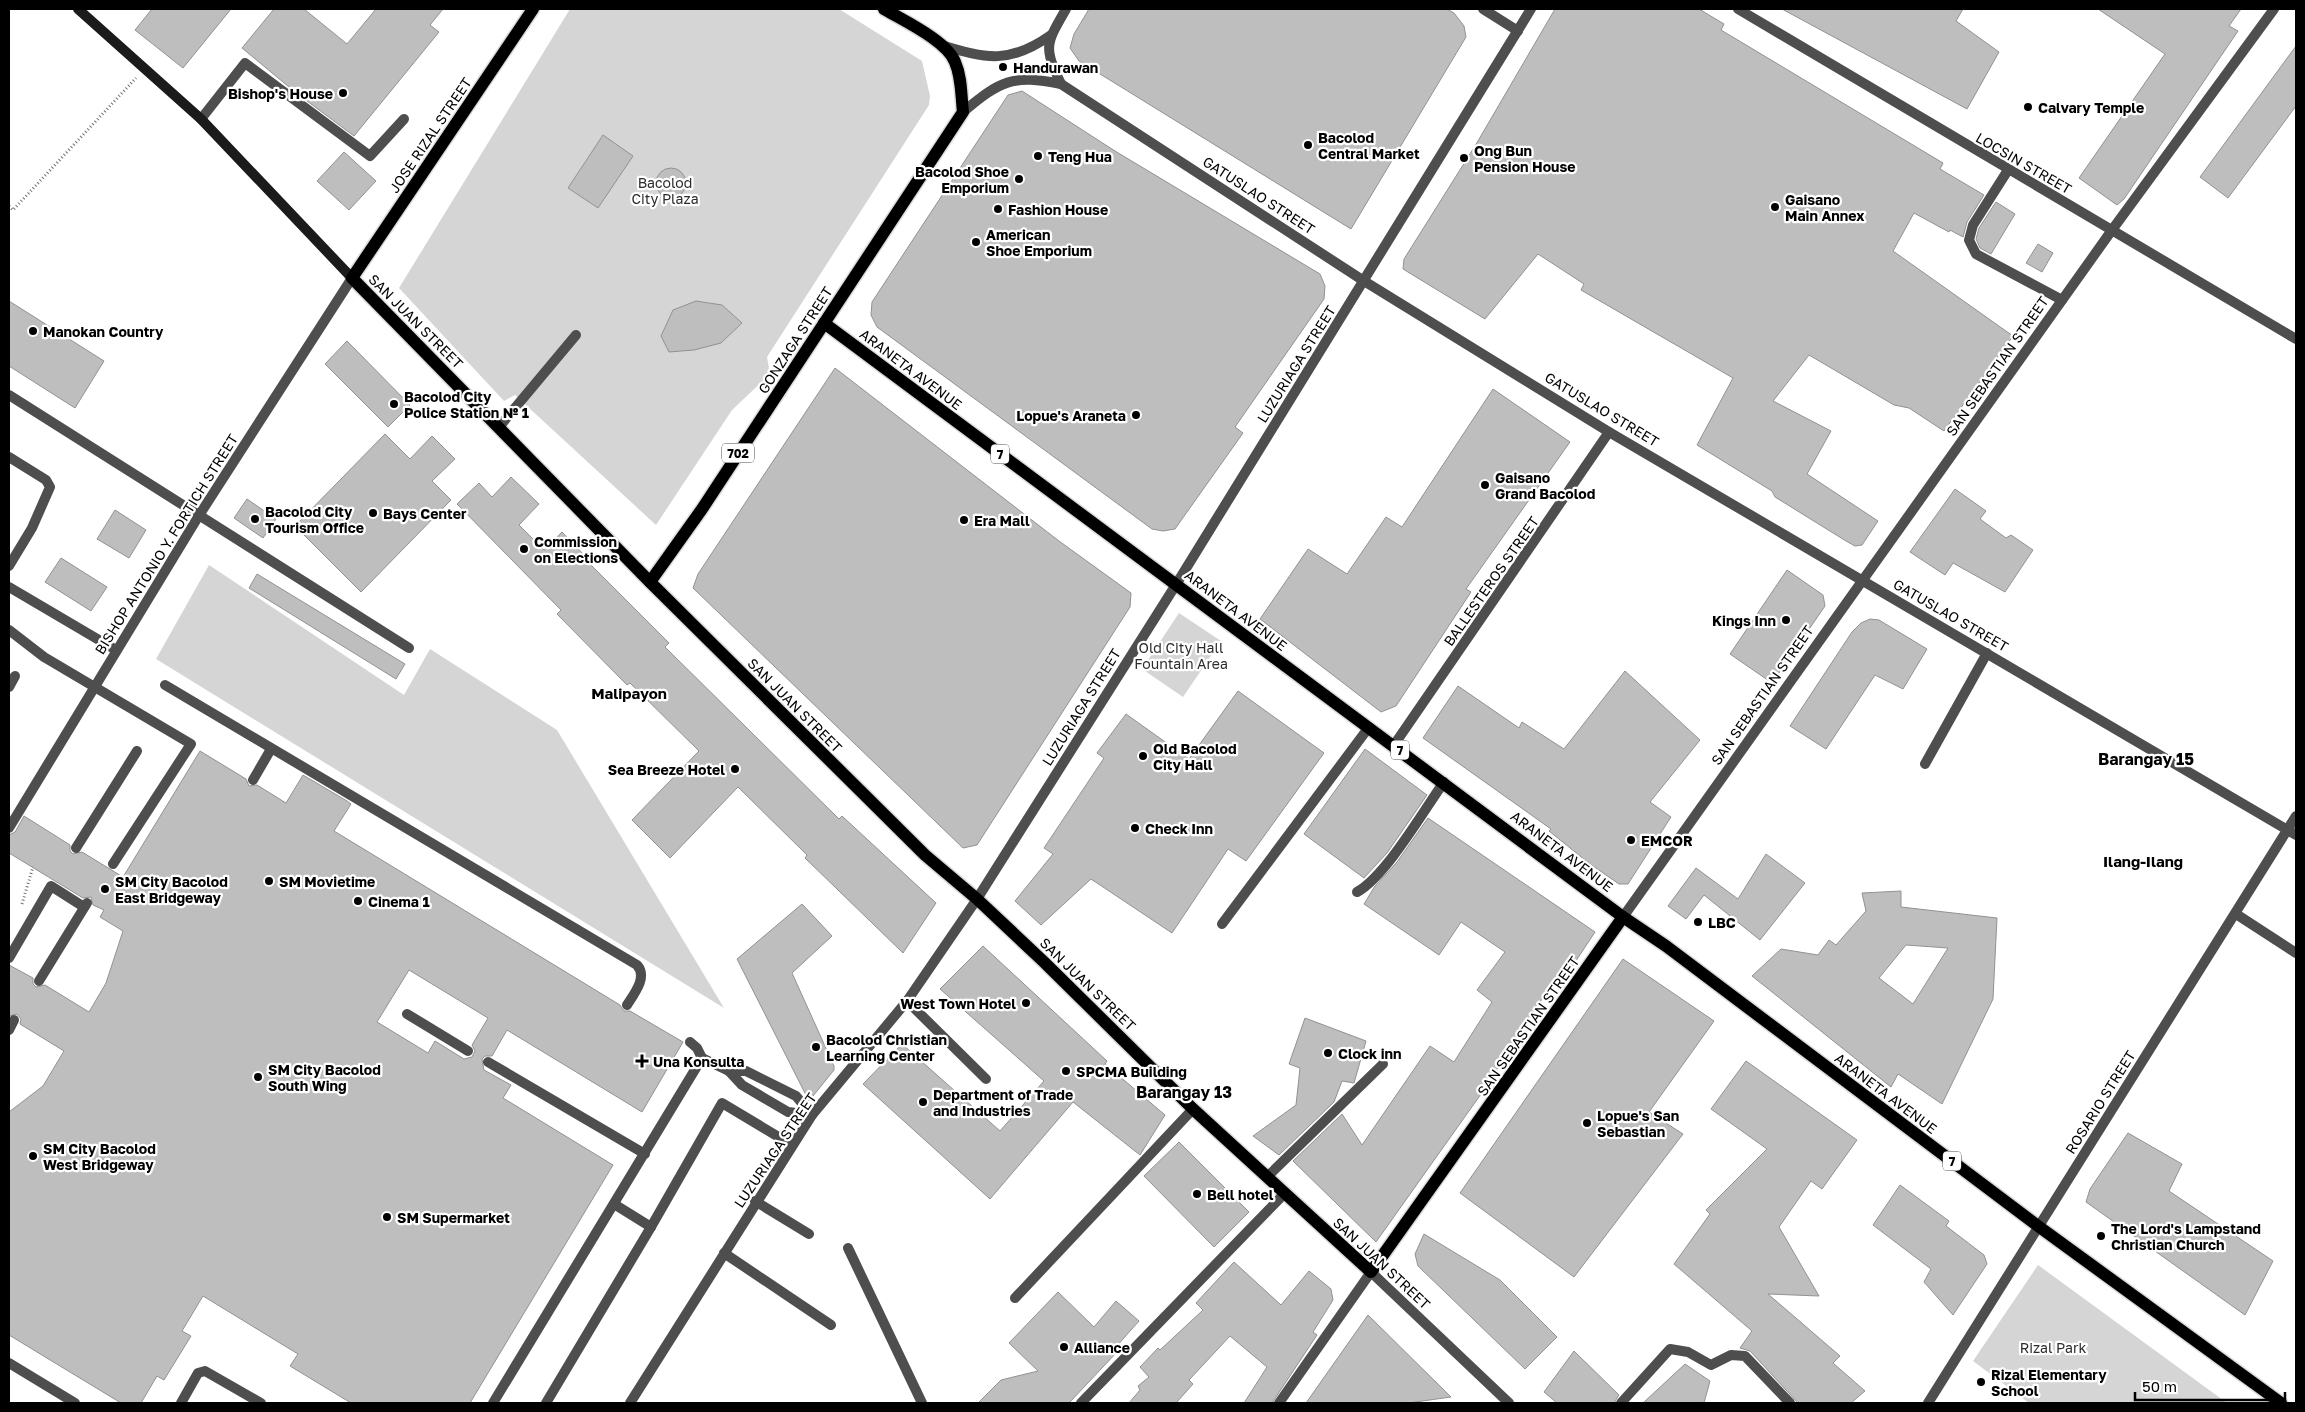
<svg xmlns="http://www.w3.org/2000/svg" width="2305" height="1412" font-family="'Golos Text',sans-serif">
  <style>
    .green { fill: #d5d5d5 }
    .building { fill: #bebebe; stroke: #929292; fill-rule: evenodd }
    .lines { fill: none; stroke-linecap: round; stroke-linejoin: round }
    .primary-casing { stroke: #dbdbdb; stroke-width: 15 }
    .path { stroke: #707070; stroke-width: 3; stroke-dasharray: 1 2.5; stroke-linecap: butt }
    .service { stroke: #4e4e4e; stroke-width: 10 }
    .minor { stroke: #4e4e4e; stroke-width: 10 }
    .tertiary { stroke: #4e4e4e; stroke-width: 10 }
    .secondary { stroke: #1b1b1b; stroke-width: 10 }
    .primary { stroke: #000; stroke-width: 12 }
    .poi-dot { fill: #000; stroke: #fff; stroke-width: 2 }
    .labels { text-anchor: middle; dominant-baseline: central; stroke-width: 4.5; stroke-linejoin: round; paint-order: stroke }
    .shield { fill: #fff; stroke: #4c4c4c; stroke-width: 1 }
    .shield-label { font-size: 12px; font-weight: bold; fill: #000 }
    .poi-label { font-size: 14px; font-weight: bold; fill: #000; stroke: #fff; text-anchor: start }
    .street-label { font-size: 14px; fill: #000; stroke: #fff }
    .park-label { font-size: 14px; fill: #2c2c2c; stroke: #fff }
    .neighbourhood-label { font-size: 15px; font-weight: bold; fill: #000; stroke: #fff }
    .quarter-label { font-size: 16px; font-weight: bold; fill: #000; stroke: #fff }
  </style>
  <rect width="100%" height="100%" fill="#fff"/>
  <!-- green -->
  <g class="green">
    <path d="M570,9H839L922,61L930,96L929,105L767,357L770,374L732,410L656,525L515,395L504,401L399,288Z"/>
    <path d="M209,565L404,695L430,649L557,730L724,1008L156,659Z"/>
    <path d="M1179,613L1221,641L1183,697L1142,669Z"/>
    <path d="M2038,1265L2227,1403H2029L1973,1361Z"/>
  </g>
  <!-- building -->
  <g class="building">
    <path d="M152,9H231L183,68L135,30Z"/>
    <path d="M274,9H304L347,44L376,9H443L430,25L439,32L354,136L295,92L242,48Z"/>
    <path d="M1089,9H1447L1454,13L1464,26L1466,37L1351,229L1079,61L1070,48L1074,34Z"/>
    <path d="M1555,9H1699L1724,24L1721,30L1943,163L1940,169L1984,195L1967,222L1963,237L1950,230L1949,232L1914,213L1893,251L2013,336L1944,431L1909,408L1894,405L1809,355L1773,401L1831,431L1807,474L1878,521L1862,545L1855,546L1846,541L1775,497L1772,491L1697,445L1733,378L1581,290L1584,284L1538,254L1485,319L1403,269L1404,259L1475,146Z"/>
    <path d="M1782,9H1963L1956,21L1999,52L1967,109Z"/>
    <path d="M2098,9H2241L2229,26L2238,31L2124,199L2117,205L2079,178L2165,54Z"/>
    <path d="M2296,46V106L2228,198L2200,177Z"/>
    <path d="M1022,91L1115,151L1320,274L1325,286L1324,299L1235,427L1243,433L1175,529L1163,531L1152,529L877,327L871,315L872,302L1008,95Z"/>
    <path d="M603,135L633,156L598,208L568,188Z"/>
    <path d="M344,152L376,181L349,210L317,181Z"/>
    <circle cx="671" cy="183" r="15"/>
    <path d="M1996,202L2015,214L1991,254L1980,248L1976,239L1979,228Z"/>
    <path d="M2038,244L2053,253L2042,272L2026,263Z"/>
    <path d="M9,301L104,361L75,408L9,366Z"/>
    <path d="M696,301L722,305L742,323L721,343L694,350L669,352L661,336L673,310Z"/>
    <path d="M347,341L410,405L388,427L325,364Z"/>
    <path d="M835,368L1059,541L1131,593L1130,607L977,845L963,848L693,588L698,574Z"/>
    <path d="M1493,389L1570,442L1466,589L1471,592L1396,706L1381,712L1260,619L1308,549L1347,574L1386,517L1402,527Z"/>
    <path d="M385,434L410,459L432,436L455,459L432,481L451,500L361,592L295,526Z"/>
    <path d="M511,477L539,504L519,525L544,550L562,532L586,557L584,558L669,643L665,647L839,819L842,816L936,903L903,953L805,858L807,855L738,787L670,858L632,820L699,751L630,683L627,685L557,614L561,610L457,504L479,483L492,497Z"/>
    <path d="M1955,489L1986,511L1980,519L2006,538L2011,535L2033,550L2005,592L1953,563L1945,575L1910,552Z"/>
    <path d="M247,499L276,519L263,538L234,518Z"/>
    <path d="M115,510L146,530L129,558L97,539Z"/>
    <path d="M61,558L107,587L91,611L45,582Z"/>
    <path d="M1787,570L1823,595L1825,606L1772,683L1730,654Z"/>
    <path d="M257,574L405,664L396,679L249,588Z"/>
    <path d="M1870,619L1879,620L1927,649L1903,689L1875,675L1826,749L1790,726L1852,632L1861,623Z"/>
    <path d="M1625,671L1700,740L1650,802L1671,817L1628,884H1619L1590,864L1549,831L1551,829L1423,738L1458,686L1519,728L1522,722L1564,749Z"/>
    <path d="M1238,691L1324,753L1246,861L1228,849L1172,933L1091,879L1041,925L1015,901L1053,854L1044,848L1104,758L1097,753L1126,714L1189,759Z"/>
    <path d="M1365,749L1427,795L1387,853L1364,878L1304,834Z"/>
    <path d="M200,751L246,779L249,786L257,785L286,803L303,775L347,801L351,804L334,831L620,1005L624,1011H630L683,1042L642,1112L507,1030L492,1056H485L482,1059L484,1070L511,1085L503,1098L613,1165L470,1403H351L290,1366L298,1354L203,1296L182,1331L191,1336L164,1380L157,1376L141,1403H121L9,1335V1112L43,1086L64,1051L20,1024L21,1019L17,1014L9,1016V965L33,978V984L36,987L45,985L89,1012L106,983L123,931L100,917L104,910L93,905L91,897L83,898L9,853V835L15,832L24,816L70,845V851L73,854L82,852L123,877ZM409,970L488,1018L472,1045L475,1051L472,1057L464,1059L435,1041L428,1053L377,1022Z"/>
    <path d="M1428,818L1595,932L1558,988L1553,984L1527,1020L1486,1087L1376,1242L1293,1161L1342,1114L1362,1145L1430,1046L1454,1062L1492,1002L1477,990L1505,952L1461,922L1439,955L1364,904L1375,886L1397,862Z"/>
    <path d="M1766,854L1805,883L1760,940L1704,895L1686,919L1668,906L1696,868L1738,899Z"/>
    <path d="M1901,891V907L1997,918L1993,999L1942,1104L1898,1074L1891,1087L1752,976L1781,949L1818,955L1829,940L1836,945L1866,911L1862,893ZM1906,945L1948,948L1913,1004L1879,978Z"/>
    <path d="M802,904L832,936L792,973L834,1066V1070L809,1101L737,959Z"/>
    <path d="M983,946L1107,1061L1105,1064L1165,1115L1140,1155L1073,1102L990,1199L863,1084L902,1044L1000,1131L1044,1081L940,989Z"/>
    <path d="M1623,959L1714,1021L1649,1112L1683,1134L1574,1277L1460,1193Z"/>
    <path d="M1305,1018L1366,1041L1354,1083L1342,1081L1334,1102L1279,1155L1253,1136L1296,1105L1300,1068L1289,1064Z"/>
    <path d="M1746,1061L1857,1140L1822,1189L1811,1181L1779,1227L1819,1296L1768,1294L1840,1356L1833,1363L1865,1391L1851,1403H1798L1750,1351L1740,1348L1752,1331L1674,1264L1710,1214L1706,1210L1767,1149L1711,1109Z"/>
    <path d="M2128,1133L2182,1164L2169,1191L2273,1261L2245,1315L2086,1202L2090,1189Z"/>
    <path d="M1179,1142L1249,1212L1214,1247L1144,1176Z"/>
    <path d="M1900,1185L1949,1221L1946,1226L1984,1255L1987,1264L1953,1315L1924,1282L1931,1269L1873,1225Z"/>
    <path d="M1424,1234L1500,1280L1557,1337L1525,1369L1418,1266L1415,1254Z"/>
    <path d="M1234,1262L1281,1305L1309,1271L1331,1289L1333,1300L1313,1332L1317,1335L1272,1403H1244L1267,1367L1230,1336L1189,1380L1193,1384L1176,1403H1129L1140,1390L1138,1386L1149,1377L1140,1367L1158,1348L1160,1350L1203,1310L1196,1303Z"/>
    <path d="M1058,1292L1094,1327L1116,1301L1139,1321L1115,1348L1118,1351L1069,1403H978L1001,1380L1038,1371L1009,1343Z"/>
    <path d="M1368,1315L1451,1397L1408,1403H1306Z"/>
    <path d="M1574,1351L1619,1395L1614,1403H1557L1544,1392Z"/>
    <path d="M1685,1364L1710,1381L1704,1403H1643Z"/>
  </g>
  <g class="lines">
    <defs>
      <g id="primary">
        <path d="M533,9L352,278L650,582L925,855L977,899L1044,962L1193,1109L1371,1272L1623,917"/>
        <path d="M824,323L1623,917L1666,946L2038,1226L2281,1403"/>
        <path d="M650,582L702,509L963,112C961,96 962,78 955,62C947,41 904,21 884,9"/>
      </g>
    </defs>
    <!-- primary casing -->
    <use href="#primary" class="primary-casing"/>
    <!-- path -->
    <g class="path">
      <path d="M9,206L13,210L136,78"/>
      <path d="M22,904L33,867"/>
    </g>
    <!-- service -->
    <g class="service">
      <path d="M201,119L245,63L370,156L404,119"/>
      <path d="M2008,170L1973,225L1969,240L1976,254L2062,300"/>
      <path d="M499,427L576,335"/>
      <path d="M9,457L46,480L50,487L32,528L9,566"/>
      <path d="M9,587L116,650"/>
      <path d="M9,630L44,657L191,744L113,864"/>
      <path d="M165,685L637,965C648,977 634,994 627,1005"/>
      <path d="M9,687L15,676"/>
      <path d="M1925,764L1987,653"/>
      <path d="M253,780L271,749"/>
      <path d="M76,848L137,751"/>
      <path d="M1357,892C1386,876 1424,810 1444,782"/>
      <path d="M1222,924L1369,727"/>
      <path d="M9,958L51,886L84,907"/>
      <path d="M39,981L87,903"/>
      <path d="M907,1001L986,1079"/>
      <path d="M407,1014L468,1051"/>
      <path d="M9,1030L14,1020"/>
      <path d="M702,1058L729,1071"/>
      <path d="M488,1062L645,1154"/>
      <path d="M729,1071H746L796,1096L812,1115L788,1112L742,1085Z"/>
      <path d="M1267,1177L1383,1064"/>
      <path d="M755,1201L809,1234"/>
      <path d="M614,1204L651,1227"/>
      <path d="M724,1253L831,1325"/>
      <path d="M9,1363L75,1403"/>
      <path d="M181,1403L198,1373L205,1371L261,1403"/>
      <path d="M493,1403L702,1058L697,1048L690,1042"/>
      <path d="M546,1403L651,1227L722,1103L792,1145"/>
      <path d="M1621,1403L1670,1349L1688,1352L1711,1365L1731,1355L1745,1356L1790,1403"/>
    </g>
    <!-- minor -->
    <g class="minor">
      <path d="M1483,9L1518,31"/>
      <path d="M9,395L409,648"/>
      <path d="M1394,745L1609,432"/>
      <path d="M2236,914L2296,953"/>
      <path d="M848,1248L922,1403"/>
      <path d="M1015,1298L1193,1109"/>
      <path d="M1081,1403L1284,1194"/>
      <path d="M1279,1403L1371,1272"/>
    </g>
    <!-- tertiary -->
    <g class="tertiary">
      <path d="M1738,9L2296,339"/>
      <path d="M941,45C987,59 1010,64 1051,35"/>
      <path d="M1061,84C1043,46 1046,44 1066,9"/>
      <path d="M963,112C1000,81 1012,74 1061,84L1364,281L1609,432L2296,835"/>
      <path d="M9,828L198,517L352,278"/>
      <path d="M1623,917L2112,230L2274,9"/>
      <path d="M1371,1272L1509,1403"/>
      <path d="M630,1403L812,1115L907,1001L977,899L1177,583L1531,9"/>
      <path d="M1928,1403L2296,816"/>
    </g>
    <!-- secondary -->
    <path class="secondary" d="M78,9L201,119L352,278"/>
    <!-- primary -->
    <use href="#primary" class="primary"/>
  </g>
  <!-- markers -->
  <g class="poi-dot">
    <circle cx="1003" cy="67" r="5"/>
    <circle cx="343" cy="93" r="5"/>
    <circle cx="2028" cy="107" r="5"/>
    <circle cx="1308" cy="145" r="5"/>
    <circle cx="1038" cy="156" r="5"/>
    <circle cx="1464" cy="158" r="5"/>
    <circle cx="1019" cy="179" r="5"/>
    <circle cx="1775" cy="207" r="5"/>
    <circle cx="998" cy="209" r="5"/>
    <circle cx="976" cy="242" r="5"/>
    <circle cx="33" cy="331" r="5"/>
    <circle cx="394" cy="404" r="5"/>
    <circle cx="1136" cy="415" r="5"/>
    <circle cx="1485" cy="485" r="5"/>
    <circle cx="373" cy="513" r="5"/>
    <circle cx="255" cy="519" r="5"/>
    <circle cx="964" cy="520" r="5"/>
    <circle cx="524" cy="549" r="5"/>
    <circle cx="1786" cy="620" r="5"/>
    <circle cx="1143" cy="756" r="5"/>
    <circle cx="735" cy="769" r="5"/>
    <circle cx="1135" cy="828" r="5"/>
    <circle cx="1631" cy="840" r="5"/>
    <circle cx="269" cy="881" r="5"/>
    <circle cx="105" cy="889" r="5"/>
    <circle cx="358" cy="901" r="5"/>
    <circle cx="1698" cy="922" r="5"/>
    <circle cx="1026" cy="1003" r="5"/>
    <circle cx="816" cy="1047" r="5"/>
    <circle cx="1328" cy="1053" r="5"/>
    <path d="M639.5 1053.5h5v5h5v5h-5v5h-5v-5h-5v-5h5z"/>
    <circle cx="1066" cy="1071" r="5"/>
    <circle cx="258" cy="1077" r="5"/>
    <circle cx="923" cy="1102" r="5"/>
    <circle cx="1587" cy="1123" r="5"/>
    <circle cx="33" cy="1156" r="5"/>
    <circle cx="1197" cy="1194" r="5"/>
    <circle cx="387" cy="1217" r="5"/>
    <circle cx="2101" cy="1236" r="5"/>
    <circle cx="1064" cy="1347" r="5"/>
    <circle cx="1981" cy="1382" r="5"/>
  </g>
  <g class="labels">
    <!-- shield labels -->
    <g class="shield">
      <rect x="722" y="443.5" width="32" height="19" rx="4"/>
      <rect x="991" y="444.5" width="18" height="19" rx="4"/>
      <rect x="1391" y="740.5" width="18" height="19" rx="4"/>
      <rect x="1943" y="1151.5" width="18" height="19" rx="4"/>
    </g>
    <g class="shield-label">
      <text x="738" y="453">702</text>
      <text x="1000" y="454">7</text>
      <text x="1400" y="750">7</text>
      <text x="1952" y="1161">7</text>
    </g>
    <!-- poi labels -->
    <g class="poi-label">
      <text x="1013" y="67">Handurawan</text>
      <text x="333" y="93" text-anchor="end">Bishop's House</text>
      <text x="2038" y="107">Calvary Temple</text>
      <text x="1318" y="137">Bacolod<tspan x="1318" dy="16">Central Market</tspan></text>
      <text x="1474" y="150">Ong Bun<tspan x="1474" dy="16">Pension House</tspan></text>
      <text x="1048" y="156">Teng Hua</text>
      <text x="1009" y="171" text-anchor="end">Bacolod Shoe<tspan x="1009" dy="16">Emporium</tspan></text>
      <text x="1785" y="199">Gaisano<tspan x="1785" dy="16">Main Annex</tspan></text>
      <text x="1008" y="209">Fashion House</text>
      <text x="986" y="234">American<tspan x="986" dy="16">Shoe Emporium</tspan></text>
      <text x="43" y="331">Manokan Country</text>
      <text x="404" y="396">Bacolod City<tspan x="404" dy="16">Police Station № 1</tspan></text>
      <text x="1126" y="415" text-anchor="end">Lopue's Araneta</text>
      <text x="1495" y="477">Gaisano<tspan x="1495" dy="16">Grand Bacolod</tspan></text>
      <text x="265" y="511">Bacolod City<tspan x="265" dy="16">Tourism Office</tspan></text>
      <text x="383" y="513">Bays Center</text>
      <text x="974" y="520">Era Mall</text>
      <text x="534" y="541">Commission<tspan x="534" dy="16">on Elections</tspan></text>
      <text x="1776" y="620" text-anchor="end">Kings Inn</text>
      <text x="1153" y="748">Old Bacolod<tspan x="1153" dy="16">City Hall</tspan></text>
      <text x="725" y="769" text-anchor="end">Sea Breeze Hotel</text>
      <text x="1145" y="828">Check Inn</text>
      <text x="1641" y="840">EMCOR</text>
      <text x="115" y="881">SM City Bacolod<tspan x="115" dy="16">East Bridgeway</tspan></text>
      <text x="279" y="881">SM Movietime</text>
      <text x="368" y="901">Cinema 1</text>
      <text x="1708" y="922">LBC</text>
      <text x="1016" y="1003" text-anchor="end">West Town Hotel</text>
      <text x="826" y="1039">Bacolod Christian<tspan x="826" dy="16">Learning Center</tspan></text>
      <text x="1338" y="1053">Clock inn</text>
      <text x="653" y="1061">Una Konsulta</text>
      <text x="268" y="1069">SM City Bacolod<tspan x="268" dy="16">South Wing</tspan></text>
      <text x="1076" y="1071">SPCMA Building</text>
      <text x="933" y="1094">Department of Trade<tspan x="933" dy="16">and Industries</tspan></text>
      <text x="1597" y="1115">Lopue's San<tspan x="1597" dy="16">Sebastian</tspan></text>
      <text x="43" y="1148">SM City Bacolod<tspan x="43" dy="16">West Bridgeway</tspan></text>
      <text x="1207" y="1194">Bell hotel</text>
      <text x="397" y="1217">SM Supermarket</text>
      <text x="2111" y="1228">The Lord's Lampstand<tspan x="2111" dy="16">Christian Church</tspan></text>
      <text x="1074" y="1347">Alliance</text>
      <text x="1991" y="1374">Rizal Elementary<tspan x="1991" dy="16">School</tspan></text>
    </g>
    <!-- street labels -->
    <g class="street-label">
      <text transform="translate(430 135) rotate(-56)">JOSE RIZAL STREET</text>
      <text transform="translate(2024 163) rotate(30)">LOCSIN STREET</text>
      <text transform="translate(1259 195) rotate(33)">GATUSLAO STREET</text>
      <text transform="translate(416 321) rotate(45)">SAN JUAN STREET</text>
      <text transform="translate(795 340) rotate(-57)">GONZAGA STREET</text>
      <text transform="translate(1296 364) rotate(-58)">LUZURIAGA STREET</text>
      <text transform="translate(1997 366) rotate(-55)">SAN SEBASTIAN STREET</text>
      <text transform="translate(911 369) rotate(37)">ARANETA AVENUE</text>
      <text transform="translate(1602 409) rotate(31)">GATUSLAO STREET</text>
      <text transform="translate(166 544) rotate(-58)">BISHOP ANTONIO Y. FORTICH STREET</text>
      <text transform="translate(1491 581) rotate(-55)">BALLESTEROS STREET</text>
      <text transform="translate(1236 610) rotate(37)">ARANETA AVENUE</text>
      <text transform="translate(1951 615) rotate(30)">GATUSLAO STREET</text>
      <text transform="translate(1762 695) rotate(-55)">SAN SEBASTIAN STREET</text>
      <text transform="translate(795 705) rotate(45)">SAN JUAN STREET</text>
      <text transform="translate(1081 707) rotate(-58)">LUZURIAGA STREET</text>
      <text transform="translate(1562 851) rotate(37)">ARANETA AVENUE</text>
      <text transform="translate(1088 984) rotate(44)">SAN JUAN STREET</text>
      <text transform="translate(1528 1026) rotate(-55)">SAN SEBASTIAN STREET</text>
      <text transform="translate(1886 1093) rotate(37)">ARANETA AVENUE</text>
      <text transform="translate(2100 1102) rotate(-58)">ROSARIO STREET</text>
      <text transform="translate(775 1150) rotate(-56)">LUZURIAGA STREET</text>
      <text transform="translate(1382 1263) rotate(43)">SAN JUAN STREET</text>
    </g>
    <!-- park labels -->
    <g class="park-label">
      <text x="665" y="182">Bacolod<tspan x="665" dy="16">City Plaza</tspan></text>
      <text x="1181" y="647">Old City Hall<tspan x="1181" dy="16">Fountain Area</tspan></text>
      <text x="2053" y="1347">Rizal Park</text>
    </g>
    <!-- neighbourhood labels -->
    <g class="neighbourhood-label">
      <text x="629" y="693">Malipayon</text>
      <text x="2143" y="861">Ilang-Ilang</text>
    </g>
    <!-- quarter labels -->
    <g class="quarter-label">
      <text x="2146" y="759">Barangay 15</text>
      <text x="1184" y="1092">Barangay 13</text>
    </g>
  </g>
  <!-- border -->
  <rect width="2305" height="1412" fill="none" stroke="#000000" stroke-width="20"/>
  <!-- scale -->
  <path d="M2135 1392v8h150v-8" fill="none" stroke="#000000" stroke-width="2.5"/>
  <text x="2142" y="1392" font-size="15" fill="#000000" stroke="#ffffff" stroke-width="4" paint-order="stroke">50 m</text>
</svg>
